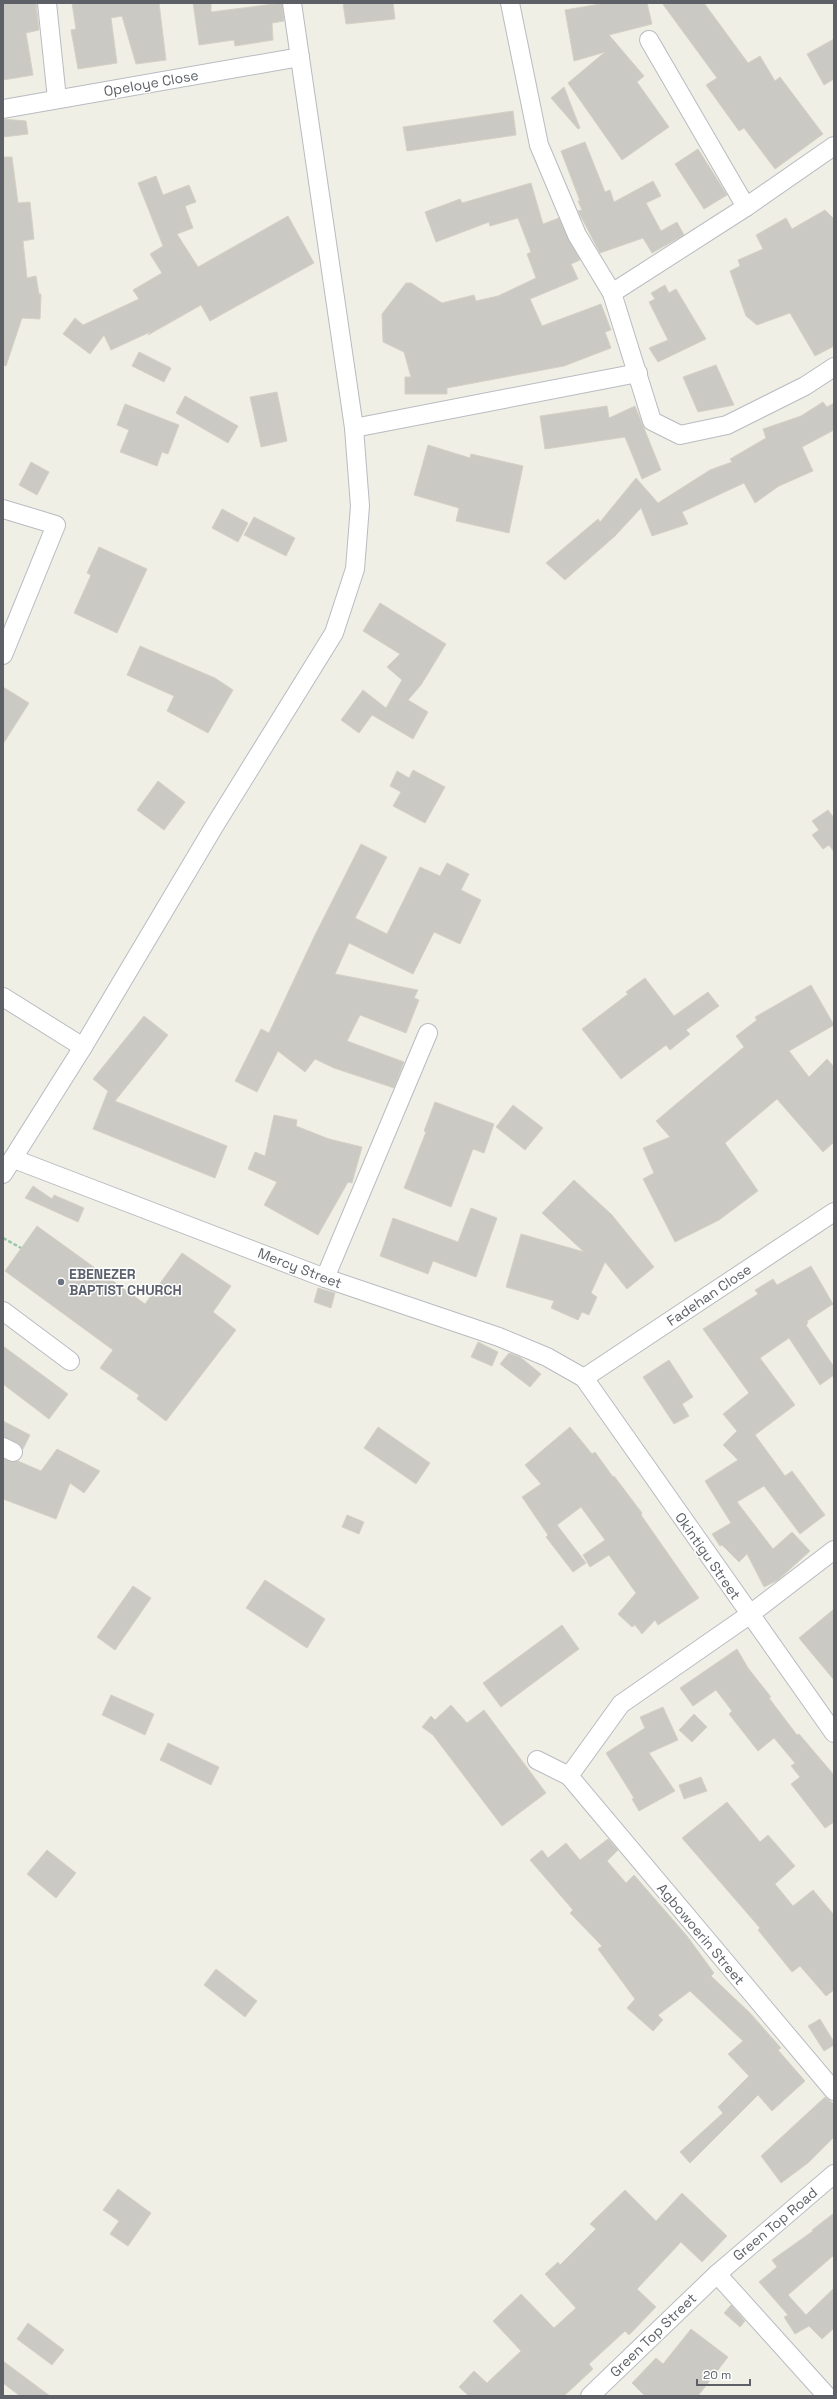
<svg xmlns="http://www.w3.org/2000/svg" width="837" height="2399" font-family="'Space Grotesk',sans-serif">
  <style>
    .building { fill: #cbc9c3; stroke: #d5d1c4 }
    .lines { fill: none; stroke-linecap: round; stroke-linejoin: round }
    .minor-casing { stroke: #b8bbc0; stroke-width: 20 }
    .path { stroke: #99c7a9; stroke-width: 2.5; stroke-dasharray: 4 2; stroke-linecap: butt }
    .minor { stroke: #fff; stroke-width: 18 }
    .worship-dot { fill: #6b7280; stroke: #fff; stroke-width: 1.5 }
    .labels { text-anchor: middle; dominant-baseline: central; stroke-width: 3; stroke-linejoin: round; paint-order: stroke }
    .street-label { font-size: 14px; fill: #5d6167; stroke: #fff }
    .worship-label { font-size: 14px; font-weight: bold; fill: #5b616d; stroke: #fff; text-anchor: start }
  </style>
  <rect width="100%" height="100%" fill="#f0efe6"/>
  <!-- building -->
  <g class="building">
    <path d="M3,3H36L39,30L26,33L33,75L3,80Z"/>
    <path d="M72,3H159L166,60L136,64L122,16L111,18L117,63L78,69L71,30L76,29Z"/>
    <path d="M193,3H211V12L282,3L284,21L272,23L273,40L235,46L234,40L199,45Z"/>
    <path d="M343,3H393L395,19L346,24Z"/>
    <path d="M606,3H647L652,24L609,35L644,76L637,82L669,127L622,160L568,83L605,52L574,61L565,10Z"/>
    <path d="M662,3H704L748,63L760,56L775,81L780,77L823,134L775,169L744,128L739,131L706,85L717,78Z"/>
    <path d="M834,39V79L824,85L807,54Z"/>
    <path d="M564,87L580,128L578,129L551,98Z"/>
    <path d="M513,111L516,135L407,151L403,127Z"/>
    <path d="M3,119L26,121L28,134L3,137Z"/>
    <path d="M585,142L605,192L610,190L614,202L653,181L661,196L646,203L661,231L677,222L684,235L652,253L643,238L600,253L578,211L582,210L578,201H580L561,151Z"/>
    <path d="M698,149L727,195L704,209L675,164Z"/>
    <path d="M3,157H12L18,203L30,202L34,239L23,241L27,278L36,276L39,294H41L40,319L22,318L6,366L3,365Z"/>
    <path d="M156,176L163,195L189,185L196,202L185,206L193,228L177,234L198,267L288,216L314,263L210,321L201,305L148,335L150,332L111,350L104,335L90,354L63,334L75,318L83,325L139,299L133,290L162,273L150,254L163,246L138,183Z"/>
    <path d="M531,183L543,224L559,218L580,260L571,264L578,279L530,299L542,326L601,304L611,330L605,332L611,348L564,366L447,388V394H405V377H411L404,352L383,342L382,314L406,283H411L442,303L474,295L476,301L498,296L536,278L527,254L531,252L518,218L490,226L489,222L436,242L425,212L460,199L462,203Z"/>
    <path d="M825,210L834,219V346L815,356L790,313L757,325L746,316L730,271L740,266L738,260L763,249L756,235L786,218L792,229Z"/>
    <path d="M665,285L669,293L676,289L706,339L658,362L649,348L668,340L649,302L655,299L651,293Z"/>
    <path d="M139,352L171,368L164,382L132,366Z"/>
    <path d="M716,365L734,405L698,412L683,377Z"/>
    <path d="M277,392L287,441L261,447L250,397Z"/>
    <path d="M185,396L238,426L228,443L176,413Z"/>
    <path d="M823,402L827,407L834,403V430L802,447L813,471L779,486L755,503L744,483L682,512L688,524L652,536L641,508L615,536L565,580L546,563L598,519L600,522L636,478L658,503L710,470L732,462L730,459L766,438L763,429L801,416Z"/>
    <path d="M125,404L179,425L168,454L162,452L157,466L120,452L129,430L117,425Z"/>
    <path d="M607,406L609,418L635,406L661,470L642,479L625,437L545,449L540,416Z"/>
    <path d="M428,445L470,458L471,454L523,466L509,533L456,521L459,508L414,495Z"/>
    <path d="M31,462L49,472L37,495L19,485Z"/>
    <path d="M222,509L248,523L238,542L212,528Z"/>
    <path d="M254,517L295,538L286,556L244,535Z"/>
    <path d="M99,547L147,569L117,633L74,613L91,575L87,573Z"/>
    <path d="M380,603L446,644L421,685L408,700L428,712L413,739L372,715L359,733L341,720L363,690L386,708L402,680L387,667L400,654L363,631Z"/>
    <path d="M140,646L215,678L233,690L208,733L167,711L174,696L127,675Z"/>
    <path d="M3,687L29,703L3,744Z"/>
    <path d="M413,770L445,787L425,823L393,806L401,792L390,786L397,771L409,778Z"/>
    <path d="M158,781L185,802L164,830L137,810Z"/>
    <path d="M828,810L834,818V852L829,845L823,849L812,835L819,830L812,821Z"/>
    <path d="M361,844L387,857L355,918L387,934L420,867L440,876L447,863L469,874L461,890L481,900L460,944L434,932L413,974L349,943L335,974L418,990L414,998L419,1000L406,1033L360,1015L347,1041L404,1062L394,1088L334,1068L315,1059L305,1072L278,1051L257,1092L235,1081L261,1029L269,1033L314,937Z"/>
    <path d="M645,978L674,1016L708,992L719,1006L686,1030L690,1034L670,1050L666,1045L621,1079L582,1029L628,994L626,992Z"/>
    <path d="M811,985L834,1025L789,1051L809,1077L827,1059L834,1067V1142L823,1152L777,1099L725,1143L758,1191L719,1220L675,1242L643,1179L654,1173L643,1148L670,1137L656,1121L744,1047L736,1036L757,1020L755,1017Z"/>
    <path d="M144,1016L168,1035L115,1101L227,1146L215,1178L93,1129L108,1091L93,1079Z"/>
    <path d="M435,1102L494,1124L484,1153L473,1149L451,1207L404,1188L426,1132L424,1131Z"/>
    <path d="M513,1105L543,1128L525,1150L496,1127Z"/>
    <path d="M274,1115L297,1120L296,1126L329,1139L362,1147L352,1183L348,1182L318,1235L264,1205L277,1182L248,1169L255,1152L265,1156Z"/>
    <path d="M574,1180L612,1215L654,1267L627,1289L605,1262L591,1293L597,1297L589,1315L582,1312L578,1320L551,1308L554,1301L506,1287L521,1234L584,1252L542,1213Z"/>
    <path d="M33,1186L52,1199L54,1195L84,1208L78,1222L25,1198Z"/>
    <path d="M471,1208L497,1218L476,1277L433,1261L428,1274L380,1256L393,1218L458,1242Z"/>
    <path d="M37,1226L145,1304L182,1253L231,1286L213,1312L236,1330L166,1421L137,1399L139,1395L100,1368L113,1350L5,1271Z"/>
    <path d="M811,1266L833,1304L807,1321L808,1323L806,1325L834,1367V1375L820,1385L789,1338L760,1358L795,1405L755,1435L785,1476L792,1471L825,1515L800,1534L764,1486L737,1502L773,1549L792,1532L810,1551L778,1580L764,1587L747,1554L739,1562L722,1545L720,1546L712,1534L731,1523L705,1481L738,1460L723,1445L737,1431L723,1414L749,1393L703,1329L758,1294L755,1290L773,1279L777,1285Z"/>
    <path d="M318,1288L335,1293L331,1308L314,1302Z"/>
    <path d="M478,1342L498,1352L492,1366L471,1357Z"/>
    <path d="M3,1346L68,1394L49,1419L3,1384Z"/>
    <path d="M509,1353L520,1357L541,1374L530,1387L500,1364Z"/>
    <path d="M669,1360L693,1397L682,1404L689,1416L674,1424L643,1377Z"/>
    <path d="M3,1421L30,1435L23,1449L18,1443L3,1437Z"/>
    <path d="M378,1427L430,1463L416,1484L364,1448Z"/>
    <path d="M570,1427L592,1454L595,1452L613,1477L614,1476L642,1513L641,1515L699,1598L658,1625L655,1620L642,1634L635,1625L632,1627L618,1614L636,1593L609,1555L590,1567L583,1555L605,1540L581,1507L557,1525L586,1563L573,1572L546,1537L548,1535L522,1497L541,1484L525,1465Z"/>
    <path d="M57,1449L100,1471L84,1493L70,1483L56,1519L3,1499V1459L13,1462L18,1461L41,1471Z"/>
    <path d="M347,1515L364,1522L359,1534L342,1527Z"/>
    <path d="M265,1580L325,1619L307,1648L246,1608Z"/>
    <path d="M133,1586L151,1598L115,1650L97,1637Z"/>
    <path d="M834,1609V1680L799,1638Z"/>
    <path d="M562,1625L579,1649L501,1707L483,1683Z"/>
    <path d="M737,1649L748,1668L771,1697L769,1698L797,1735L799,1734L834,1775V1822L825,1828L791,1784L800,1777L791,1766L795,1763L774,1738L758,1751L729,1714L732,1711L716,1690L693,1706L680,1688Z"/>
    <path d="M111,1695L154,1714L145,1735L102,1715Z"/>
    <path d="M451,1705L467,1723L484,1710L546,1793L502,1826L433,1735L422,1727L431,1716L435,1720Z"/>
    <path d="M663,1707L678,1740L649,1753L675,1791L639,1811L632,1799L634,1798L606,1753L645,1728L640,1717Z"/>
    <path d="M694,1714L707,1727L692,1742L679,1730Z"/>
    <path d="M168,1743L219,1767L211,1785L160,1760Z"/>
    <path d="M701,1777L707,1791L684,1799L679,1785Z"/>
    <path d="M727,1802L760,1842L768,1835L795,1866L775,1884L793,1906L813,1890L834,1915V1990L826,1996L800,1966L792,1972L758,1930L760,1928L682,1838Z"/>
    <path d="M608,1839L618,1850L607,1861L626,1883L634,1875L687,1936L714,1973L711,1976L750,2013L781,2048L778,2050L805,2081L772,2111L758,2095L690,2163L680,2152L723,2113L718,2107L749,2076L728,2054L743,2041L690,1991L658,2015L663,2020L653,2031L627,2008L635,1999L598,1949L602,1946L570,1913L573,1910L530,1860L542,1850L548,1858L566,1843L580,1860Z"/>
    <path d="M47,1850L76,1873L56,1898L27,1874Z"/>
    <path d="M216,1969L257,2001L245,2017L204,1985Z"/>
    <path d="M820,2019L834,2042V2045L824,2051L808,2026Z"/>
    <path d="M825,2097L834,2104V2137L808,2163L781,2183L761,2156Z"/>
    <path d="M118,2189L151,2213L128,2246L110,2234L119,2221L103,2210Z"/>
    <path d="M625,2190L656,2221L682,2193L727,2236L702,2262L681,2242L637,2289L656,2307L629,2335L625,2331L589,2364L593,2369L564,2396H469L459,2387L474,2371L487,2383L521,2351L493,2321L521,2294L554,2328L576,2308L545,2274L558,2262L560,2265L596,2229L590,2224Z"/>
    <path d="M834,2213V2255L788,2295L806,2315L834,2288V2328L822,2339L809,2326L795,2334L784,2317L788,2315L759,2282L777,2267L772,2260L813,2231L812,2230Z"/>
    <path d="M731,2305L745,2321L740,2327L724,2313Z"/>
    <path d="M28,2323L64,2350L52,2365L17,2339Z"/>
    <path d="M691,2329L728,2357L698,2396H645L632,2383L656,2358L663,2364Z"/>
    <path d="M3,2361L50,2396H20L3,2383Z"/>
  </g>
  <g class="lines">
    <defs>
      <g id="minor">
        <path d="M47,3L57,99"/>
        <path d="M510,3L539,145L577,235L612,293L652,421L680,435L727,425L805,386L834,367"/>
        <path d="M649,40L746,207"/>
        <path d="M3,109L300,57"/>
        <path d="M612,293L746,207L834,146"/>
        <path d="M354,428L638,373"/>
        <path d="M3,509L56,525L3,655"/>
        <path d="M3,997L83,1047"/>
        <path d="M14,1159L325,1278L499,1337L547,1357L584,1378L834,1733"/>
        <path d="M3,1174L83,1047L215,825L334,633L355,569L360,506L354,428L292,3"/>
        <path d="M325,1278L428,1033"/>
        <path d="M3,1311L70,1361"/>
        <path d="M584,1378L834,1212"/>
        <path d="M3,1447L13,1452"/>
        <path d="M537,1760L569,1776L834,2091"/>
        <path d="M569,1776L621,1704L749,1615L834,1550"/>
        <path d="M717,2274L827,2396"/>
        <path d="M590,2396L717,2274L834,2174"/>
      </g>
    </defs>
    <!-- minor casing -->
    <use href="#minor" class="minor-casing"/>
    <!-- path -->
    <path class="path" d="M3,1238L21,1248"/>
    <!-- minor -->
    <use href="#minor" class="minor"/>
  </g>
  <!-- markers -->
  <circle class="worship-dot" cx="61" cy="1282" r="4"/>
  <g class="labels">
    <!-- street labels -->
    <g class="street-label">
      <text transform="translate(151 83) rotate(-10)">Opeloye Close</text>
      <text transform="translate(300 1268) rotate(21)">Mercy Street</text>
      <text transform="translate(709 1295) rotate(-34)">Fadehan Close</text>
      <text transform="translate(708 1556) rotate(55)">Okintigu Street</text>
      <text transform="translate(701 1934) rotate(50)">Agbowoerin Street</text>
      <text transform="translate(775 2224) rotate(-40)">Green Top Road</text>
      <text transform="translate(653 2335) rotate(-44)">Green Top Street</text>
    </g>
    <!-- worship labels -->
    <g class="worship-label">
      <text x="69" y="1274">EBENEZER<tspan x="69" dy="16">BAPTIST CHURCH</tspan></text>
    </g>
  </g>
  <!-- border -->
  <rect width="837" height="2399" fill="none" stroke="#5d6167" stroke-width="8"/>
  <!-- scale -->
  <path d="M697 2379v6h53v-6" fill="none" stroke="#5d6167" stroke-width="2"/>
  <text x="703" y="2379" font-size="12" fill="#5d6167" stroke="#ffffff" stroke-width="3" paint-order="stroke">20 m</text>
</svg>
